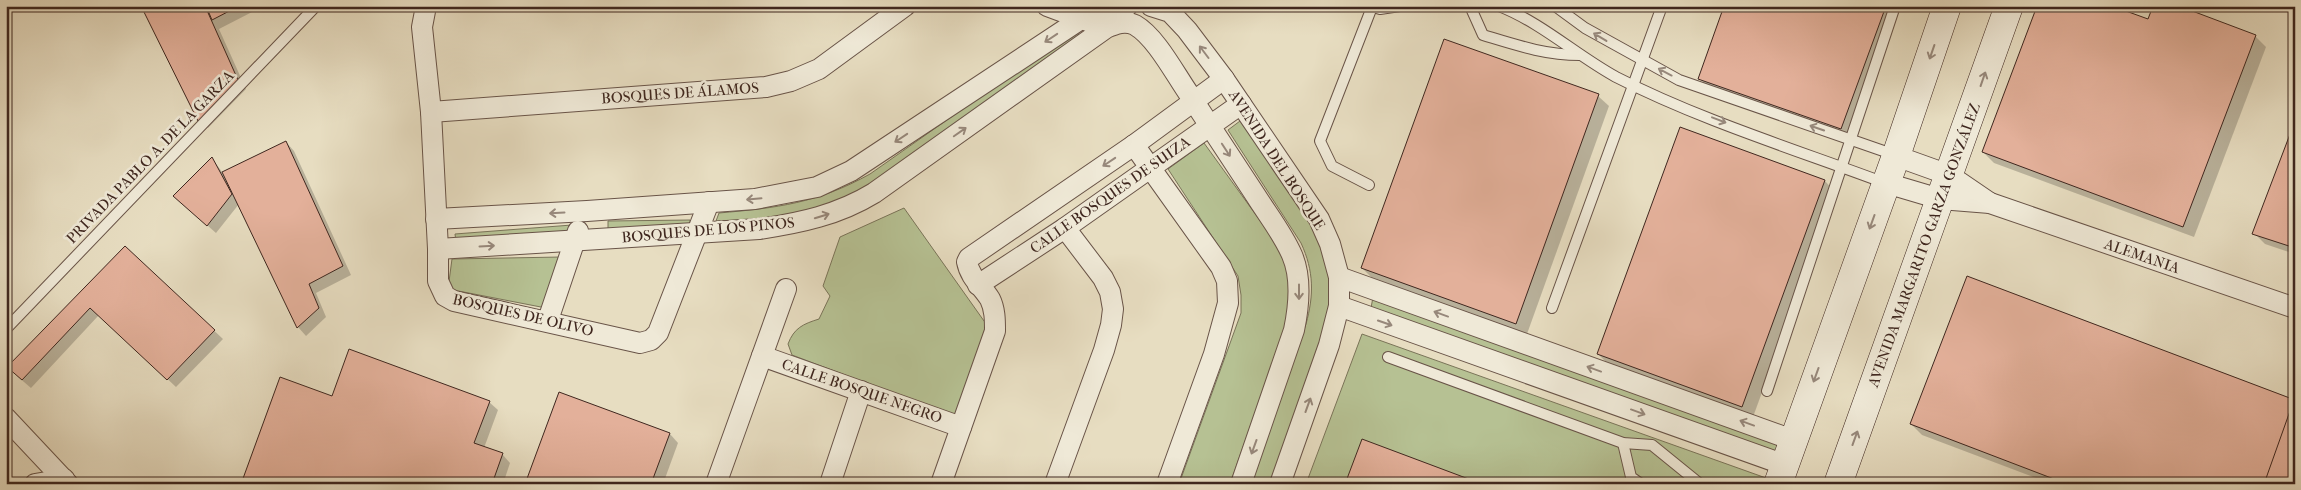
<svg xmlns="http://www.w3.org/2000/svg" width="2301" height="490" font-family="'IM FELL French Canon',serif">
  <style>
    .green { fill: #b6c193; stroke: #7a7459 }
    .shadow { fill: #0003 }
    .building { fill: #e3b09a; stroke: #3f271f }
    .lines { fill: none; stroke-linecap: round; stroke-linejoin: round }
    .service-casing { stroke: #695448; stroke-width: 12 }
    .minor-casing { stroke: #695448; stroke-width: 22 }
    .secondary-casing { stroke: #3f271f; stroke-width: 29 }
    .service { stroke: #efe9d7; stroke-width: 10 }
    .minor { stroke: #efe9d7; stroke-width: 20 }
    .secondary { stroke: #efe9d7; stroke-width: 28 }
    .oneway { stroke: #97887b }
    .labels { text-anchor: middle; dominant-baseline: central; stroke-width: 5; stroke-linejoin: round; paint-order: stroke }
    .street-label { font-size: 15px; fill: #3f271f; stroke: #efe9d7 }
  </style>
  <rect width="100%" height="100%" fill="#e7ddc1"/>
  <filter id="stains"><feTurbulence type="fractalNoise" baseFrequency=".004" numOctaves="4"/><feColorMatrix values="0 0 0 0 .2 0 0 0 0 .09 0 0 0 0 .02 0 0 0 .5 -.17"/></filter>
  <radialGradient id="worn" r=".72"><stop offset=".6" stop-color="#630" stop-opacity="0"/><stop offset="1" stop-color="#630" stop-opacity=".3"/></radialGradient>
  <!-- green -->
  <g class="green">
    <path d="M1072,32L1084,36L877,183L834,204L767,219L716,221L719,213C777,208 818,203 870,174Z"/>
    <path d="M1244,118L1318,236L1328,262L1333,309L1272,484H1250L1306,324C1314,295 1314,271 1301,243L1228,130Z"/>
    <path d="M1204,143L1282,251L1290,278L1288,319L1230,484H1179L1241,313V295L1238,276L1168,169Z"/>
    <path d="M904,208L989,328L959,418L792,355L788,344C794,328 803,324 819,319L830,296L823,286L840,237Z"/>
    <path d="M690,220V228L608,230V221Z"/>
    <path d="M572,225L571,232L456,242L455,234Z"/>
    <path d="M561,257L546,308L448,289L452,259Z"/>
    <path d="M1373,297L1787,447L1784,455L1371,308Z"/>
    <path d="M1362,334L1766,478L1764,484H1306Z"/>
  </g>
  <!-- shadow -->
  <g class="shadow">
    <path d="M143,6H264L219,29L246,89L208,128L199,120Z"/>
    <path d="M1725,6H1900L1852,140L1710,89L1699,78Z"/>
    <path d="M2148,21L2255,36L2266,47L2194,237L1994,163L1983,152Z"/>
    <path d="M1598,96L1609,106L1527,334L1373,279L1362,268Z"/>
    <path d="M2295,121V254L2265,244L2254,233Z"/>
    <path d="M286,142L294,151L351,275L316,293L326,317L306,336L298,327L239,204L216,233L183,204L212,159L223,173Z"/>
    <path d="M1825,181L1835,192L1753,417L1609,365L1598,354Z"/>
    <path d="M125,247L223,339L176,387L99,315L31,388L17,376Z"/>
    <path d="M560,393L670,434L678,443L663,484H526Z"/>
    <path d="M333,398L489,402L498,410L484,448L502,454L510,463L503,484H242Z"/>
    <path d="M1911,424L2295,484H2052L1922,435Z"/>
  </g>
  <!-- building -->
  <g class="building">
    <path d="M141,6H205L238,80L198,121Z"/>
    <path d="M206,6H239L212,20Z"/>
    <path d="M1724,6H1886L1841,129L1698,79Z"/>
    <path d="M2037,6H2112L2148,19L2153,6H2179L2256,35L2183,227L1982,152Z"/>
    <path d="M1444,39L1599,94L1516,324L1361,268Z"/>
    <path d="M2295,121V248L2252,234Z"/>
    <path d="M1680,127L1825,180L1742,407L1597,354Z"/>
    <path d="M286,141L343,266L309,284L319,308L297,328L222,172Z"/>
    <path d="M212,157L232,194L207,226L173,196Z"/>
    <path d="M125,246L215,330L167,380L90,308L22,380L7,367Z"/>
    <path d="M1967,276L2295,400V443L2279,484H2067L1910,424Z"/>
    <path d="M349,349L490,401L474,443L503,453L492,484H241L280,377L332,396Z"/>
    <path d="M559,392L670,433L651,484H525Z"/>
    <path d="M2290,411L2295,412V484H2264Z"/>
    <path d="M1362,439L1482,484H1345Z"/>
  </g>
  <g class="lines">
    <defs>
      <g id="service">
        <path d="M1370,6L1380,9L1400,6"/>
        <path d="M1470,6L1483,35C1516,45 1545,55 1580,55"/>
        <path d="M1499,6C1542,23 1576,55 1616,77C1700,120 1797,150 1885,183"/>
        <path d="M1555,6L1585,28L1679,80L1895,155"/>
        <path d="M1369,185L1332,166L1320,141L1372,7"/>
        <path d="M1552,308L1662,6"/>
        <path d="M6,329L316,6"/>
        <path d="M1388,357L1623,443L1652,445L1700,484"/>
        <path d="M1767,391L1895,6"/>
        <path d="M1623,443L1631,477L1641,484"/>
      </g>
      <g id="minor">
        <path d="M426,6L422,27L431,112L438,249V281L445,296L454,301L640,343L651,340L658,333L709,202"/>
        <path d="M1047,6L1090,22"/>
        <path d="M1151,6L1170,12L1187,30L1224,79L1319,219L1330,244L1339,277V306L1329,345L1280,484"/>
        <path d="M431,112L766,87L791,81L819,69L905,6"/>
        <path d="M1134,145L1221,267L1227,281L1228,303L1214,354L1167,484"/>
        <path d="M1896,156L1949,175L1990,203"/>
        <path d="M1886,183L1940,199L1990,203L2295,308"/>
        <path d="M436,219L587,211L755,199L817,187L851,171L1081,19L1127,6"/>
        <path d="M438,249L759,229C800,223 838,215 874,193L1106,28C1115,24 1125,20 1135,25C1156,37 1175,74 1189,94C1211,128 1234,162 1256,196C1268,215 1283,234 1292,255C1302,278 1299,306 1294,330L1241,484"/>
        <path d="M1339,277L1793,440"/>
        <path d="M978,285L1065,228L1241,104"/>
        <path d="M1339,306L1785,465"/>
        <path d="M548,320L578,231"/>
        <path d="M762,356L961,427"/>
        <path d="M6,418L68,484"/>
        <path d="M35,484L64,479"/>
        <path d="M716,484L786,289"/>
        <path d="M830,484L861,391"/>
        <path d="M941,484L995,331C995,320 995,309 990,299C982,286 970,278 967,262L969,258L1134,145L1224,79"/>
        <path d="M1055,484L1104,350L1111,325L1113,309L1110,292L1103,278L1065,228"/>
      </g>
      <g id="secondary">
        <path d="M1778,484L1896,156L1947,6"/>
        <path d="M1838,484L2009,6"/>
      </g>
    </defs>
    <!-- service casing -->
    <use href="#service" class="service-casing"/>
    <!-- minor casing -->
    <use href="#minor" class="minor-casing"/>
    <!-- secondary casing -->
    <use href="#secondary" class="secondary-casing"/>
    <!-- service -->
    <use href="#service" class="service"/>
    <!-- minor -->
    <use href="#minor" class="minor"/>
    <!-- secondary -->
    <use href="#secondary" class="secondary"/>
  </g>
  <!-- one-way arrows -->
  <defs><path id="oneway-shaft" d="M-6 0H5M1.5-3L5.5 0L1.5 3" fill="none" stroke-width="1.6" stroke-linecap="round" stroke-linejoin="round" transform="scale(1.25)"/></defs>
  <g class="oneway">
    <use href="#oneway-shaft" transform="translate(1600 37) rotate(-149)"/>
    <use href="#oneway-shaft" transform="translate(1051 38) rotate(146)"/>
    <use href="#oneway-shaft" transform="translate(1204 52) rotate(-127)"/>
    <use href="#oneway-shaft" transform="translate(1932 52) rotate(109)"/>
    <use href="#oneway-shaft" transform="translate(1665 72) rotate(-152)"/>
    <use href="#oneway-shaft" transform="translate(1983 79) rotate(-71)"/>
    <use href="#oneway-shaft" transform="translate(1719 120) rotate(21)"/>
    <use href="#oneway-shaft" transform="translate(1817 128) rotate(-161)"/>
    <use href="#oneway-shaft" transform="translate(960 132) rotate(-35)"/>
    <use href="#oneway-shaft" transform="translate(901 138) rotate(146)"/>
    <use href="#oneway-shaft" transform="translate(1226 150) rotate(57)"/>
    <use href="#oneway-shaft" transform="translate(1109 162) rotate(146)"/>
    <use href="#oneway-shaft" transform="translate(754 199) rotate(175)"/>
    <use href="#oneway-shaft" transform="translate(557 213) rotate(177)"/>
    <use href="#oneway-shaft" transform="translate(822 216) rotate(-17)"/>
    <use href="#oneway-shaft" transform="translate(1872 222) rotate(110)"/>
    <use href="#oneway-shaft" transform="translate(487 246) rotate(-3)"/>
    <use href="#oneway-shaft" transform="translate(1299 292) rotate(90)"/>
    <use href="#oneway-shaft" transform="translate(1441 314) rotate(-160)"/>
    <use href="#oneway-shaft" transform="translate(1385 323) rotate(19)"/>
    <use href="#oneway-shaft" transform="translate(1594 369) rotate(-160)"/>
    <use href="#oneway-shaft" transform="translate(1816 375) rotate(110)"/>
    <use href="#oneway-shaft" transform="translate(1308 405) rotate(-70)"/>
    <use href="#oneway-shaft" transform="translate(1638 412) rotate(20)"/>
    <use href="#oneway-shaft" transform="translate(1747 423) rotate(-160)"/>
    <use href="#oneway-shaft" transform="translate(1855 438) rotate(-70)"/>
    <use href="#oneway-shaft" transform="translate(1254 447) rotate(110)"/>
  </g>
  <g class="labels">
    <!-- street labels -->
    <g class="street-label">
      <text transform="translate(680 93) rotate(-4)">BOSQUES DE ÁLAMOS</text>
      <text transform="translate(150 157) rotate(-46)">PRIVADA PABLO A. DE LA GARZA</text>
      <text transform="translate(1277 160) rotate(57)">AVENIDA DEL BOSQUE</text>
      <text transform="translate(1110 195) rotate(-35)">CALLE BOSQUES DE SUIZA</text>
      <text transform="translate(708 230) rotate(-5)">BOSQUES DE LOS PINOS</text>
      <text transform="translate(1924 245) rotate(-70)">AVENIDA MARGARITO GARZA GONZÁLEZ</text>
      <text transform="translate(2142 256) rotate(19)">ALEMANIA</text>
      <text transform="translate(523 315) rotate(13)">BOSQUES DE OLIVO</text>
      <text transform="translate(862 391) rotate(19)">CALLE BOSQUE NEGRO</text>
    </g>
  </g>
  <!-- margin -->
  <rect width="2301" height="490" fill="none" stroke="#e7ddc1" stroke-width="25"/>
  <rect x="8" y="8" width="2286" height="475" fill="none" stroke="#3f271f" stroke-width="2.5"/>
  <rect x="12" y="12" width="2276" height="465" fill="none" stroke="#3f271f"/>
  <rect width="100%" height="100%" filter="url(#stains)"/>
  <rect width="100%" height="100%" fill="url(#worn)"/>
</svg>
